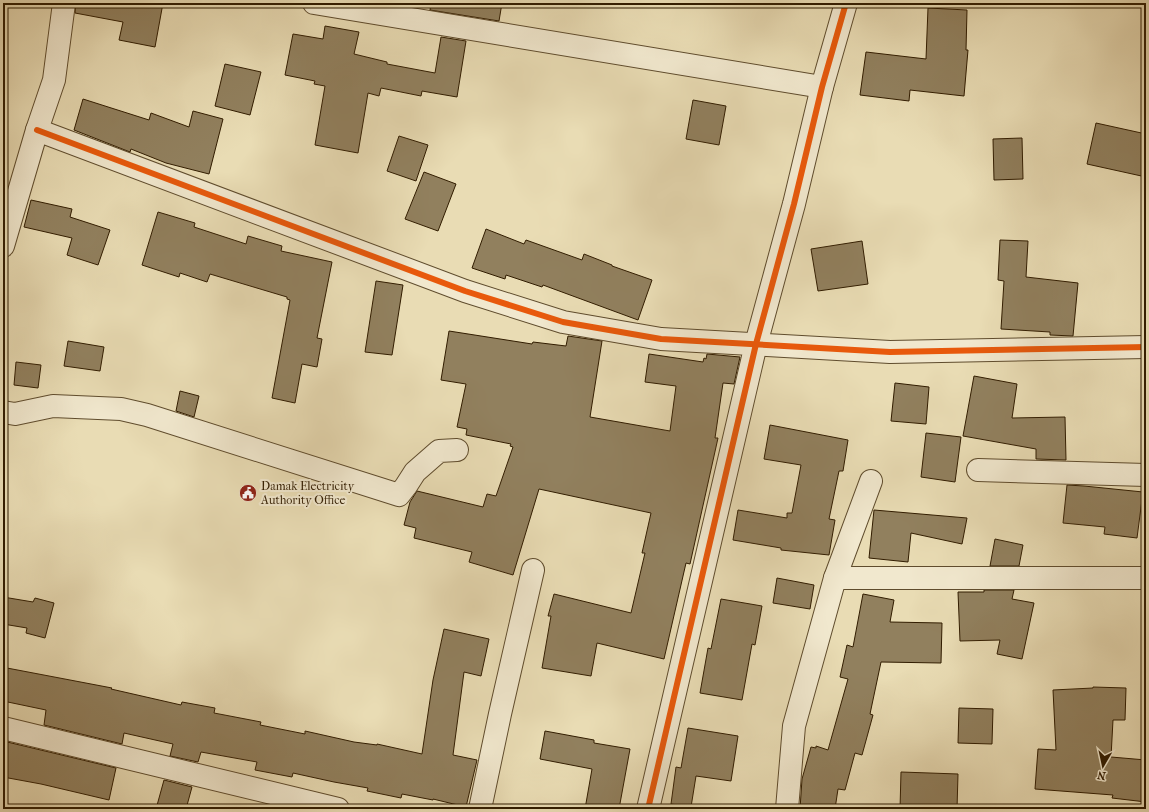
<svg xmlns="http://www.w3.org/2000/svg" width="1149" height="812" font-family="'IM FELL French Canon',serif">
  <style>
    .building { fill: #91805e; stroke: #311c00 }
    .lines { fill: none; stroke-linecap: round; stroke-linejoin: round }
    .street-casing { stroke: #5f4c2d; stroke-width: 24 }
    .street { stroke: #f1e8ce; stroke-width: 22 }
    .cycleway-casing { stroke: #f1e8ce; stroke-width: 8 }
    .cycleway { stroke: #e8590c; stroke-width: 6 }
    .labels { text-anchor: middle; dominant-baseline: central; stroke-width: 4; stroke-linejoin: round; paint-order: stroke }
    .poi-label { font-size: 12px; fill: #311c00; stroke: #f1e8ce; text-anchor: start }
  </style>
  <rect width="100%" height="100%" fill="#e9dcb4"/>
  <filter id="stains"><feTurbulence type="fractalNoise" baseFrequency=".005" numOctaves="4"/><feColorMatrix values="0 0 0 0 .2 0 0 0 0 .09 0 0 0 0 .02 0 0 0 .5 -.17"/></filter>
  <radialGradient id="worn" r=".72"><stop offset=".6" stop-color="#630" stop-opacity="0"/><stop offset="1" stop-color="#630" stop-opacity=".3"/></radialGradient>
  <!-- building -->
  <g class="building">
    <path d="M76,3H163L155,47L119,40L123,22L75,13Z"/>
    <path d="M431,3H502L499,21L430,10Z"/>
    <path d="M928,8L967,10L966,50H968L964,96L910,90L909,101L860,95L866,52L926,59Z"/>
    <path d="M325,26L359,32L354,54L387,62V64L435,73L441,37L466,41L457,97L422,91L421,96L381,88L379,96L368,93L358,153L315,145L325,86L314,84L315,81L285,75L293,34L323,39Z"/>
    <path d="M225,64L261,72L250,115L215,106Z"/>
    <path d="M83,99L149,120L151,113L189,127L193,111L223,119L209,174L166,163L131,149L130,152L74,130Z"/>
    <path d="M693,100L726,106L719,145L686,139Z"/>
    <path d="M1096,123L1146,134V177L1087,164Z"/>
    <path d="M399,136L428,145L416,181L387,171Z"/>
    <path d="M1022,138L1023,179L994,180L993,139Z"/>
    <path d="M424,172L456,184L438,231L405,219Z"/>
    <path d="M31,200L72,209L70,217L110,230L98,265L67,255L72,238L24,227Z"/>
    <path d="M158,212L195,223L194,227L246,244L248,236L282,246L281,251L332,262L317,338L322,339L317,367L302,364L295,403L272,398L290,300L287,299V297L210,274L207,282L180,273L179,277L142,265Z"/>
    <path d="M486,229L524,244L526,240L582,260L584,254L612,265V266L652,280L638,320L543,285L542,287L506,275L505,279L472,268Z"/>
    <path d="M1000,240L1028,241L1026,277L1078,283L1073,336L1050,335V332L1001,329L1004,281L998,280Z"/>
    <path d="M862,241L868,284L818,291L811,249Z"/>
    <path d="M376,281L403,285L392,355L365,352Z"/>
    <path d="M449,331L532,344L533,342L566,346L568,336L602,341L590,417L670,431L676,386L645,382L649,354L703,362L704,358L706,359L707,354L740,357L734,384L723,383L715,438H718L690,564L686,563L664,659L597,643L591,676L542,668L551,616H548L554,594L631,613L645,553H642L651,513L539,489L513,575L469,562L472,552L414,538L416,528L404,525L410,502L417,491L483,507L487,494L496,496L513,447L510,446L511,444L466,435L467,429L457,427L466,384L441,380Z"/>
    <path d="M68,341L104,347L100,371L64,366Z"/>
    <path d="M16,362L41,365L38,388L14,385Z"/>
    <path d="M974,376L1017,384L1012,418L1065,417L1066,460L1036,459V449L963,436Z"/>
    <path d="M895,383L929,387L926,424L891,421Z"/>
    <path d="M180,391L199,396L194,417L176,411Z"/>
    <path d="M770,425L848,440L843,471H839L829,519L835,520L829,555L781,550V548L733,540L738,510L787,518V513H792L801,465L764,459Z"/>
    <path d="M926,433L961,437L955,482L921,477Z"/>
    <path d="M1067,485L1084,486L1143,492L1137,538L1104,534L1105,527L1063,523Z"/>
    <path d="M874,510L967,518L962,544L911,533L908,562L869,558Z"/>
    <path d="M995,539L1023,545L1019,566H990Z"/>
    <path d="M777,578L814,585L810,609L773,603Z"/>
    <path d="M984,590H1014L1012,599L1034,603L1022,659L997,654L1000,640L960,641L958,592H984Z"/>
    <path d="M863,594L894,600L890,622L942,623L941,663L881,662L870,714L873,715L862,755L855,753L845,790L838,789L835,809H800L802,779L811,747L816,748V746L828,750L848,679L840,677L847,645L853,647Z"/>
    <path d="M3,597L33,602L35,598L54,603L45,638L26,633L27,628L3,624Z"/>
    <path d="M721,599L762,606L755,645L752,644L742,700L700,693L708,648L711,649Z"/>
    <path d="M444,629L489,639L481,676L464,672L453,755L477,760L466,807L433,799V800L402,794L401,798L367,791L368,788L334,782L293,773L292,777L255,770L257,762L201,752L198,762L170,756L173,744L124,733L122,744L44,725L46,710L3,701V686L7,668L112,688L111,689L181,705L182,702L215,708L214,713L261,722L260,725L305,734V731L354,742L377,745V744L422,754L433,680Z"/>
    <path d="M1093,687L1126,688L1125,720H1113L1111,757L1146,760V802L1112,798L1113,795L1035,789L1038,749L1056,750L1053,690L1093,688Z"/>
    <path d="M959,708L993,709L992,744L958,743Z"/>
    <path d="M688,728L738,736L731,781L696,776L691,807L671,804L676,767L681,768Z"/>
    <path d="M545,731L594,740V743L630,749L619,809H585L592,769L540,759Z"/>
    <path d="M3,741L116,768L109,800L41,784L3,777Z"/>
    <path d="M901,772L958,774L957,809H900Z"/>
    <path d="M164,780L192,787L186,809H156Z"/>
  </g>
  <g class="lines">
    <defs>
      <g id="street">
        <path d="M314,3L822,87"/>
        <path d="M37,130L465,291L563,322L661,339L890,352L1146,347"/>
        <path d="M3,246L37,130L54,80L64,3"/>
        <path d="M3,412L15,414L53,406L121,409L147,415L399,495L406,486L415,472L439,451L457,450"/>
        <path d="M978,470L1146,475"/>
        <path d="M835,578H1146"/>
        <path d="M3,728L338,809"/>
        <path d="M480,809L500,714L533,570"/>
        <path d="M648,809L756,344L794,204L822,87L846,3"/>
        <path d="M787,809L794,726L835,578L871,481"/>
      </g>
    </defs>
    <!-- street casing -->
    <use href="#street" class="street-casing"/>
    <!-- street -->
    <use href="#street" class="street"/>
    <defs>
      <g id="cycleway">
        <path d="M37,130L465,291L563,322L661,339L890,352L1146,347"/>
        <path d="M648,809L756,344L794,204L822,87L846,3"/>
      </g>
    </defs>
    <!-- cycleway casing -->
    <use href="#cycleway" class="cycleway-casing"/>
    <!-- cycleway -->
    <use href="#cycleway" class="cycleway"/>
  </g>
  <!-- icons -->
  <defs>
    <symbol id="civic-disc" viewBox="-11 -11 22 22"><circle r="9.5" fill="#8f2418" stroke="#f1e8ce"/><path d="M-.6-6.5H3V-4.5H.6V-3L4-1V1h2V6H-6V1h2V-1L-.6-3ZM-1.2 2.5V6h2.4V2.5Z" fill="#fff"/></symbol>
  </defs>
  <g fill-rule="evenodd">
    <use href="#civic-disc" x="238" y="483" width="20" height="20"/>
  </g>
  <g class="labels">
    <!-- poi labels -->
    <g class="poi-label">
      <text x="261" y="486">Damak Electricity<tspan x="261" dy="14">Authority Office</tspan></text>
    </g>
  </g>
  <!-- margin -->
  <rect width="1149" height="812" fill="none" stroke="#e9dcb4" stroke-width="16"/>
  <rect x="4" y="4" width="1141" height="804" fill="none" stroke="#311c00" stroke-width="2"/>
  <rect x="8" y="8" width="1133" height="796" fill="none" stroke="#311c00"/>
  <!-- north arrow -->
  <g transform="translate(1103 766) rotate(189)" stroke="#f1e8ce" stroke-width="3" paint-order="stroke">
  <path d="M0-3L7 15L0 10L-7 15Z" fill="#311c00"/>
  <text y="-6" font-size="11" font-weight="bold" text-anchor="middle" fill="#311c00">N</text>
  </g>
  <rect width="100%" height="100%" filter="url(#stains)"/>
  <rect width="100%" height="100%" fill="url(#worn)"/>
</svg>
